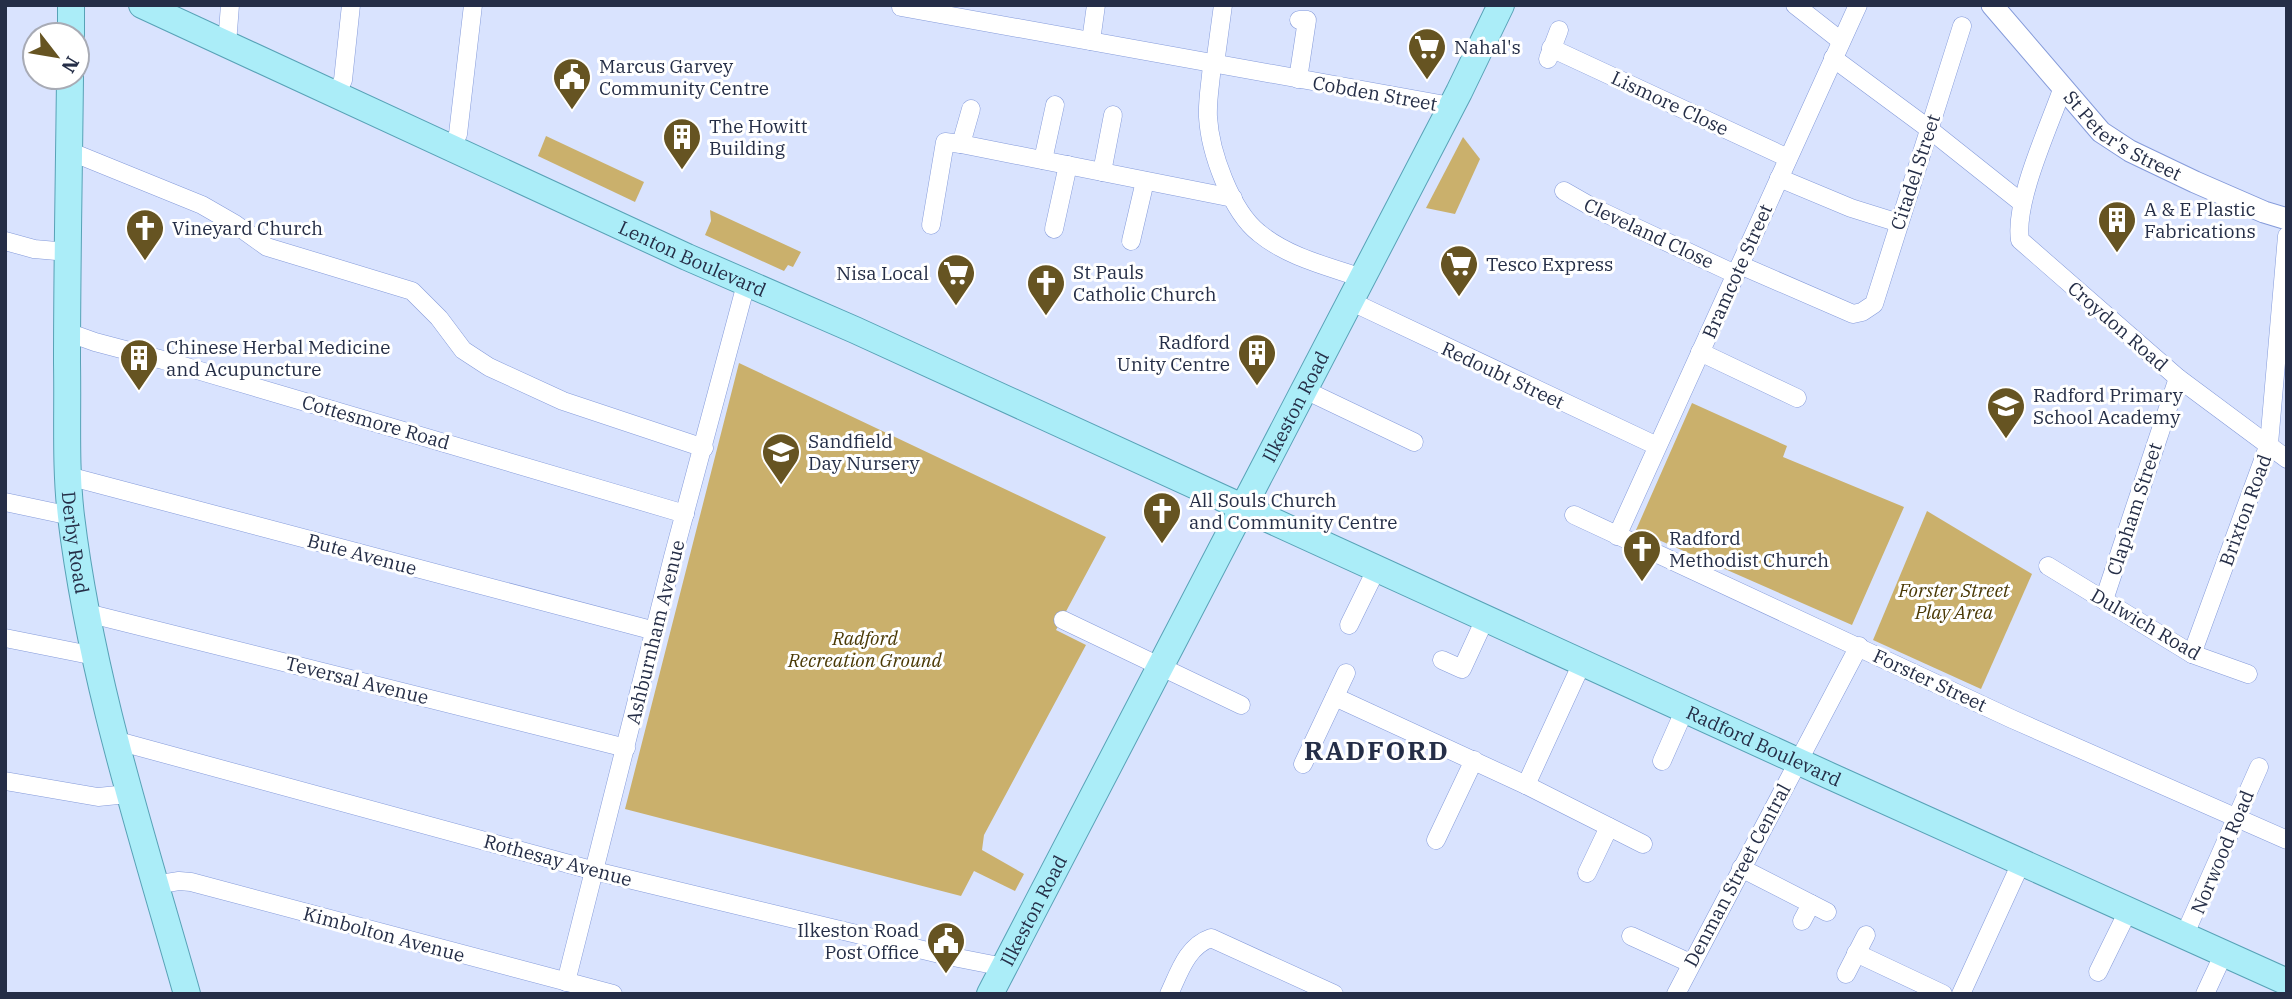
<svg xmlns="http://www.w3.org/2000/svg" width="2292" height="999" font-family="'IBM Plex Serif',serif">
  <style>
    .green { fill: #cab06c }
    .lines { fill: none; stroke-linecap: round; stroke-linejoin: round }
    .minor-casing { stroke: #859bda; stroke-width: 19 }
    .tertiary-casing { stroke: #859bda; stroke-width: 23 }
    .primary-casing { stroke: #58a2b7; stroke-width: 28 }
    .minor { stroke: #fff; stroke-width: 18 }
    .tertiary { stroke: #fff; stroke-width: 21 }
    .primary { stroke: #abedf8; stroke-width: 26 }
    .labels { text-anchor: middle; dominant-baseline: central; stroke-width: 6; stroke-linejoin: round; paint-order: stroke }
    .poi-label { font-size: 19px; fill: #252e47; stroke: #fff; text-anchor: start }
    .street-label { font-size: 19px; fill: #252e47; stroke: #fff }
    .park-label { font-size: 19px; font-style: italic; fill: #4a3905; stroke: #fff }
    .district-label { font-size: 26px; font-weight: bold; letter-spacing: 2px; fill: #252e47; stroke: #fff }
  </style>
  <rect width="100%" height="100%" fill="#d9e3fe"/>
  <!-- green -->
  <g class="green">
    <path d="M546,136L644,182L635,202L538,156Z"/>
    <path d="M1463,137L1480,159L1455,214L1426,208Z"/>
    <path d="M710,210L801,252L793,267L788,265L784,271L705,235L711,221Z"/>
    <path d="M739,363L1106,537L1056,630L1086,645L984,835L982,850L1024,874L1015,891L974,871L961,896L625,809Z"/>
    <path d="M1692,403L1787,446L1783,457L1904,507L1852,625L1636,530Z"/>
    <path d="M1927,511L2032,574L1981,689L1873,640Z"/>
  </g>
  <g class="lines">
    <defs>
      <g id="minor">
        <path d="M1795,5L1841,41"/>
        <path d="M901,7L1451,106"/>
        <path d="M1091,41L1096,5"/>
        <path d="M227,44L230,5"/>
        <path d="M1551,48L1788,158"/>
        <path d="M1833,58L1929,129L2022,203"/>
        <path d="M1548,59L1559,30"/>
        <path d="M1212,64C1211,81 1207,100 1208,117C1210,152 1231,211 1259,233C1288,257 1327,266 1362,278"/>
        <path d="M1215,64L1223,5"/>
        <path d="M1298,79L1307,20H1299"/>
        <path d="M2063,87C2049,127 2014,201 2020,240L2178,378L2287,459"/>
        <path d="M336,94L343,80L351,5"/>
        <path d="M961,144L1233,198"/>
        <path d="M452,147L458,134L473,5"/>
        <path d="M69,151L202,205L235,224L267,247L412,291L439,318L463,350L489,367L563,401L704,448"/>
        <path d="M1043,160L1055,105"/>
        <path d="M1102,172L1113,115"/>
        <path d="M1779,178L1851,208L1899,223"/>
        <path d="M1564,191L1592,207L1735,274"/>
        <path d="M931,225L945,142L961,144L971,109"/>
        <path d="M1054,229L1068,165"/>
        <path d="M5,241L34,249L68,252"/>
        <path d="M1131,241L1145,181"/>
        <path d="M1740,265L1853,314L1862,312L1874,304L1962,26"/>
        <path d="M1350,301L1657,446"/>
        <path d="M67,332L95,342L163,360L685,514"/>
        <path d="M1700,352L1797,398"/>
        <path d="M1305,390L1414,442"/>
        <path d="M68,476L655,631"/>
        <path d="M5,502L71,516"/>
        <path d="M1574,515L2012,719L2287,840"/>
        <path d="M1617,536L1858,5"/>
        <path d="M2048,566L2192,654L2248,674"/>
        <path d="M2104,600L2178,378"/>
        <path d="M87,613L626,748"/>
        <path d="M1063,620L1241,705"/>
        <path d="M1349,625L1376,570"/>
        <path d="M5,638L95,656"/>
        <path d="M2192,654L2269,444L2287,236"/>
        <path d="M1442,660L1462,669L1485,619"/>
        <path d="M1335,697L1526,785L1643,844"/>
        <path d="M114,740L595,871L948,956L1004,967"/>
        <path d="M1662,761L1685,709"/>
        <path d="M1303,764L1346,673"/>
        <path d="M5,781L98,797L128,794"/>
        <path d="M1526,785L1582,663"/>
        <path d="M1436,840L1474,760"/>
        <path d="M1741,868L1827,912"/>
        <path d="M1587,873L1609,827"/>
        <path d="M154,885L179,881L191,882L613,994"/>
        <path d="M1802,921L1811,904"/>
        <path d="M1631,936L1690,963"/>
        <path d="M2184,936L2259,767"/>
        <path d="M1856,953L1943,994"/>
        <path d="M2098,972L2128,911"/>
        <path d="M1846,974L1866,935"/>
        <path d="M566,982L673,557L746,284"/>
        <path d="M1169,994C1179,973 1187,946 1211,938L1334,994"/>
        <path d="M1676,994L1859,646"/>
        <path d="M1961,994L2021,863"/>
        <path d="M2205,994L2224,953"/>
      </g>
      <g id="tertiary">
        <path id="s1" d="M1992,5L2101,132L2130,151L2195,182L2264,212L2287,219"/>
      </g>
      <g id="primary">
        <path d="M71,5V35"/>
        <path id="s2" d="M142,5L687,257L855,330L1830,776L2287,982"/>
        <path id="s3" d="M70,77C69,172 67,267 67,363C68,414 65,465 71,516C91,681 142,835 187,994"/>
        <path id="s4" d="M990,994L1459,92L1501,5"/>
      </g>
    </defs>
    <!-- minor casing -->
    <use href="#minor" class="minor-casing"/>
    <!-- tertiary casing -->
    <use href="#tertiary" class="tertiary-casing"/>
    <!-- primary casing -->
    <use href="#primary" class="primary-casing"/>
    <!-- minor -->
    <use href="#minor" class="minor"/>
    <!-- tertiary -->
    <use href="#tertiary" class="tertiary"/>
    <!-- primary -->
    <use href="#primary" class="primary"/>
  </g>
  <!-- icons -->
  <defs>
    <symbol id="supermarket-pin" viewBox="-11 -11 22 30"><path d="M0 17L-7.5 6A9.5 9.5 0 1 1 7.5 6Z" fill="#665422" stroke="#fff"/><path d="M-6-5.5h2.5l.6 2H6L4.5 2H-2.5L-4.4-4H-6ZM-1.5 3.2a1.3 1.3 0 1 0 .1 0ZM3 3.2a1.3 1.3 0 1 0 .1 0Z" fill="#fff"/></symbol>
    <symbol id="civic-pin" viewBox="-11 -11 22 30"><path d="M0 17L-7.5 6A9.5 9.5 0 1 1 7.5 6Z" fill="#665422" stroke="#fff"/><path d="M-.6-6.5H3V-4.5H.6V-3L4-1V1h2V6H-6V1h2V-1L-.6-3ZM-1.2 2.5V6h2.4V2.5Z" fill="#fff"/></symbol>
    <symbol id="building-pin" viewBox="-11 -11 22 30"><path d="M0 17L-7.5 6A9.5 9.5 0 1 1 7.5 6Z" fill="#665422" stroke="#fff"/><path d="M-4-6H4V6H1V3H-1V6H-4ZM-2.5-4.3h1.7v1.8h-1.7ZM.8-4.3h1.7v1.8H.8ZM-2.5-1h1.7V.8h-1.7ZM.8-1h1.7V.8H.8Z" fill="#fff"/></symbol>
    <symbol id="church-pin" viewBox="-11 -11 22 30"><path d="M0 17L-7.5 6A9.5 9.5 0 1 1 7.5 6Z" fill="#665422" stroke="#fff"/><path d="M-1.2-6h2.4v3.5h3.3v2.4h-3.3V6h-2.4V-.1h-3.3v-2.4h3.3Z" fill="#fff"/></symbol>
    <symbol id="school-pin" viewBox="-11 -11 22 30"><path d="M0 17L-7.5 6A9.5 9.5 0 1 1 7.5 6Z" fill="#665422" stroke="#fff"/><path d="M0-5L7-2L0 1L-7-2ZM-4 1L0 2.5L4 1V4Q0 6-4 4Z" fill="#fff"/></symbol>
  </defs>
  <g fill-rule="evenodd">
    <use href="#supermarket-pin" x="1405" y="25" width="44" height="60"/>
    <use href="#civic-pin" x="550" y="55" width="44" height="60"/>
    <use href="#building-pin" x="660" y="115" width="44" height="60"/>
    <use href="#building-pin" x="2095" y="198" width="44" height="60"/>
    <use href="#church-pin" x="123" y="206" width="44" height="60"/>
    <use href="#supermarket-pin" x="1437" y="242" width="44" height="60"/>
    <use href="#supermarket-pin" x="934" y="251" width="44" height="60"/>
    <use href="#church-pin" x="1024" y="261" width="44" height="60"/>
    <use href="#building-pin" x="1235" y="331" width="44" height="60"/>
    <use href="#building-pin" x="117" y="336" width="44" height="60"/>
    <use href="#school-pin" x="1984" y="384" width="44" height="60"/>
    <use href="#school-pin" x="759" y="430" width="44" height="60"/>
    <use href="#church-pin" x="1140" y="489" width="44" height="60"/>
    <use href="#church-pin" x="1620" y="527" width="44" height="60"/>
    <use href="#civic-pin" x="924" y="919" width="44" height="60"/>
  </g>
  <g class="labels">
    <!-- poi labels -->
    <g class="poi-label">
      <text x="1454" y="47">Nahal's</text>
      <text x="599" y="66">Marcus Garvey<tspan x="599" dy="22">Community Centre</tspan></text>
      <text x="709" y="126">The Howitt<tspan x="709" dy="22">Building</tspan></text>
      <text x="2144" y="209">A &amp; E Plastic<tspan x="2144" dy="22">Fabrications</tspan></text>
      <text x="172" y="228">Vineyard Church</text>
      <text x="1486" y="264">Tesco Express</text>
      <text x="1073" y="272">St Pauls<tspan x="1073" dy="22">Catholic Church</tspan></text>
      <text x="929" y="273" text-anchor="end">Nisa Local</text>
      <text x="1230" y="342" text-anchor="end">Radford<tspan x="1230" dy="22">Unity Centre</tspan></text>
      <text x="166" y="347">Chinese Herbal Medicine<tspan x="166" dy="22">and Acupuncture</tspan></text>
      <text x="2033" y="395">Radford Primary<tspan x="2033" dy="22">School Academy</tspan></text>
      <text x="808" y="441">Sandfield<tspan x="808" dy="22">Day Nursery</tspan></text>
      <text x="1189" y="500">All Souls Church<tspan x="1189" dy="22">and Community Centre</tspan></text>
      <text x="1669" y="538">Radford<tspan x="1669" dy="22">Methodist Church</tspan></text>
      <text x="919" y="930" text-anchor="end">Ilkeston Road<tspan x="919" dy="22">Post Office</tspan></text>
    </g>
    <!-- street labels -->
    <g class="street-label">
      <text transform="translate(1375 93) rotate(10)">Cobden Street</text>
      <text transform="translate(1670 103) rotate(25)">Lismore Close</text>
      <text stroke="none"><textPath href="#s1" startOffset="187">St Peter's Street</textPath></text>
      <text transform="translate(1915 172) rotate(-72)">Citadel Street</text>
      <text transform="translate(1649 233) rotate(25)">Cleveland Close</text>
      <text stroke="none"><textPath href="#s2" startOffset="606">Lenton Boulevard</textPath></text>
      <text transform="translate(1737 271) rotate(-66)">Bramcote Street</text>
      <text transform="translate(2118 326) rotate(41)">Croydon Road</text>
      <text transform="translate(1503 375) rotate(25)">Redoubt Street</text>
      <text stroke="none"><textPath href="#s4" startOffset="662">Ilkeston Road</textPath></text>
      <text transform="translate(376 422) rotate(16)">Cottesmore Road</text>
      <text transform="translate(2134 509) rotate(-72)">Clapham Street</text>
      <text transform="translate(2245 510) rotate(-70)">Brixton Road</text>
      <text stroke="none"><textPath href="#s3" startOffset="466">Derby Road</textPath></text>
      <text transform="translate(362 554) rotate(15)">Bute Avenue</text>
      <text transform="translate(2146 624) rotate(30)">Dulwich Road</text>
      <text transform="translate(655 632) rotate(-76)">Ashburnham Avenue</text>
      <text transform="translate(357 680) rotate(14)">Teversal Avenue</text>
      <text transform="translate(1930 680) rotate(25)">Forster Street</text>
      <text stroke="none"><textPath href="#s2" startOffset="1783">Radford Boulevard</textPath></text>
      <text transform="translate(2222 852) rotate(-67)">Norwood Road</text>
      <text transform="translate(558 860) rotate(15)">Rothesay Avenue</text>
      <text transform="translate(1737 875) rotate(-62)">Denman Street Central</text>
      <text stroke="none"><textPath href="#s4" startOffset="94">Ilkeston Road</textPath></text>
      <text transform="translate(384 934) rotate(15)">Kimbolton Avenue</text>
    </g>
    <!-- park labels -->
    <g class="park-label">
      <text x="1954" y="590">Forster Street<tspan x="1954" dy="22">Play Area</tspan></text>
      <text x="865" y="638">Radford<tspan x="865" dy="22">Recreation Ground</tspan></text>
    </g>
    <!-- district labels -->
    <g class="district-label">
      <text x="1377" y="750">RADFORD</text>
    </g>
  </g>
  <!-- border -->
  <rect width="2292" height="999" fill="none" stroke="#252e47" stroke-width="14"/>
  <!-- north arrow -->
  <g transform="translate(56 56) rotate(121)"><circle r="33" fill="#ffffff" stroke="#a8abb5" stroke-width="2"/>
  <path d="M0-5L12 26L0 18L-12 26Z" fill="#665422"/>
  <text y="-10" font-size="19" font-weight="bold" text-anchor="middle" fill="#252e47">N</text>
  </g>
</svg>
